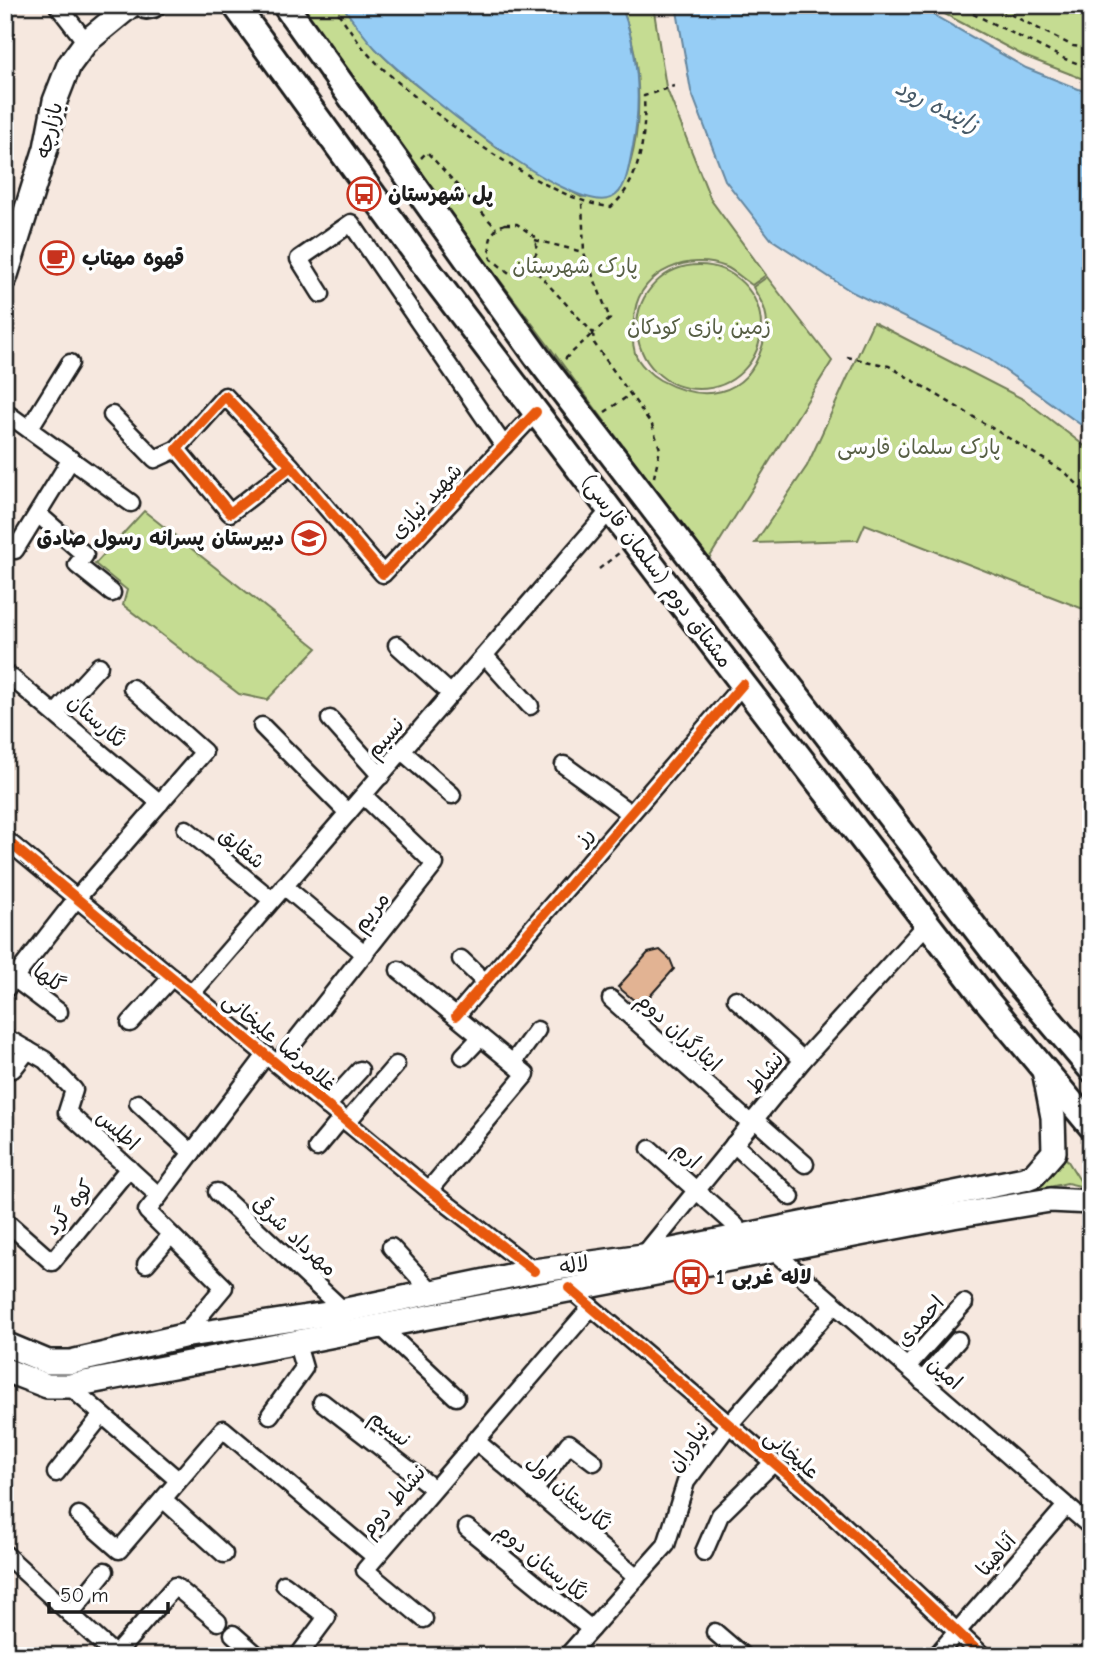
<svg xmlns="http://www.w3.org/2000/svg" width="1096" height="1661" font-family="'Comic Neue','Playpen Sans Arabic',sans-serif">
  <style>
    .green { fill: #c5dc92; stroke: #707c57; stroke-width: 2 }
    .water { fill: #96cdf5; stroke: #65869e; stroke-width: 2 }
    .building { fill: #e2b393; stroke: #1c1c1c; stroke-width: 2 }
    .lines { fill: none; stroke-linecap: round; stroke-linejoin: round }
    .street-casing { stroke: #1c1c1c; stroke-width: 21 }
    .secondary-casing { stroke: #1c1c1c; stroke-width: 28 }
    .primary-casing { stroke: #1c1c1c; stroke-width: 30 }
    .path { stroke: #1c1c1c; stroke-width: 2.5; stroke-dasharray: 5 5; stroke-linecap: butt }
    .street { stroke: #fff; stroke-width: 16 }
    .secondary { stroke: #fff; stroke-width: 23 }
    .primary { stroke: #fff; stroke-width: 24 }
    .cycleway-casing { stroke: #fff; stroke-width: 15 }
    .cycleway { stroke: #e8590c; stroke-width: 10 }
    .labels { text-anchor: middle; dominant-baseline: central; stroke-width: 7; stroke-linejoin: round; paint-order: stroke }
    .street-label { font-size: 21px; fill: #1c1c1c; stroke: #fff }
    .poi-label { font-size: 21px; font-weight: bold; fill: #1c1c1c; stroke: #fff; text-anchor: start }
    .park-label { font-size: 21px; fill: #575f45; stroke: #fff }
    .water-label { font-size: 23px; font-style: italic; fill: #475a68; stroke: #fff }
  </style>
  <rect width="100%" height="100%" fill="#f6e8df"/>
  <filter id="ink" filterUnits="userSpaceOnUse"><feTurbulence type="fractalNoise" baseFrequency=".0143" numOctaves="2"/><feDisplacementMap in="SourceGraphic" scale="14" xChannelSelector="R" yChannelSelector="G"/><feConvolveMatrix kernelMatrix="1 2 1 2 8 2 1 2 1" color-interpolation-filters="sRGB"/></filter>
  <g filter="url(#ink)">
    <!-- green -->
    <g class="green">
      <path d="M295,5H342L376,49L403,75L497,148L581,197L619,192C646,138 643,61 621,5H653L666,87L711,200L766,275L752,285C744,280 735,271 726,267C690,252 641,271 635,311C633,326 631,339 635,353C638,363 651,375 660,380C702,403 746,398 762,347C766,334 769,324 765,311C763,303 757,295 753,287L767,277L832,361L708,560Z"/>
      <path d="M928,5H1091V82L1024,56Z"/>
      <circle cx="699" cy="327" r="62"/>
      <path d="M873,322L1025,400L1091,451V612L865,524L858,540L755,543L807,466Z"/>
      <path d="M144,511L317,648L267,700L239,694L123,605L127,590L95,564Z"/>
      <path d="M1059,1147L1084,1187L1067,1183L961,1207Z"/>
    </g>
    <!-- water -->
    <g class="water">
      <path d="M342,5H621C638,49 642,100 633,146C629,162 628,191 611,198C570,216 409,82 378,51C364,37 353,21 342,5Z"/>
      <path d="M676,5H916L1026,68L1091,94V432L989,359L852,292L771,239L725,180L691,91Z"/>
    </g>
    <!-- building -->
    <path class="building" d="M660,950L670,959L674,969L641,1006L618,987L648,953Z"/>
    <g class="lines">
      <defs>
        <g id="street">
          <path d="M58,6L86,42"/>
          <path d="M321,294L299,259L351,223L504,446"/>
          <path d="M5,412L131,503"/>
          <path d="M112,415L155,459L177,449"/>
          <path d="M29,429L70,363"/>
          <path d="M291,466L225,396L177,449L230,513L291,466L383,574L536,412"/>
          <path d="M38,514L85,555L77,565L112,593"/>
          <path d="M15,550L71,459"/>
          <path d="M397,645L451,694"/>
          <path d="M485,656L530,706"/>
          <path d="M5,672L160,803"/>
          <path d="M56,713L99,666"/>
          <path d="M330,719L381,776"/>
          <path d="M262,726L348,813"/>
          <path d="M402,751L452,795"/>
          <path d="M564,765L630,813"/>
          <path d="M186,829L272,900"/>
          <path d="M5,839L429,1190L534,1271"/>
          <path d="M284,886L365,954"/>
          <path d="M461,959L485,982"/>
          <path d="M399,970L526,1074L429,1190"/>
          <path d="M14,978L59,1012"/>
          <path d="M5,990L77,898L204,752L132,688"/>
          <path d="M192,993L610,510"/>
          <path d="M611,999L751,1124"/>
          <path d="M736,999L803,1060"/>
          <path d="M456,1016L743,684"/>
          <path d="M130,1023L172,977"/>
          <path d="M5,1037L45,1060L74,1090L67,1112L159,1196L147,1211L224,1287L183,1336"/>
          <path d="M463,1056L481,1037"/>
          <path d="M513,1063L537,1030"/>
          <path d="M277,1064L435,864L364,796"/>
          <path d="M13,1069L28,1050"/>
          <path d="M138,1103L192,1153"/>
          <path d="M327,1106L360,1070"/>
          <path d="M754,1119L805,1164"/>
          <path d="M347,1122L396,1065"/>
          <path d="M734,1144L791,1197"/>
          <path d="M317,1148L342,1118"/>
          <path d="M650,1149L736,1226"/>
          <path d="M217,1192L344,1311"/>
          <path d="M159,1196L266,1055"/>
          <path d="M10,1225L52,1262L129,1168"/>
          <path d="M391,1247L433,1293"/>
          <path d="M772,1250L1091,1527"/>
          <path d="M643,1256L803,1060L927,924"/>
          <path d="M146,1264L171,1235"/>
          <path d="M569,1288L807,1491L983,1656"/>
          <path d="M379,1325L456,1397"/>
          <path d="M907,1367L964,1303"/>
          <path d="M922,1381L958,1340"/>
          <path d="M69,1386L178,1480"/>
          <path d="M322,1402L433,1488"/>
          <path d="M270,1415L304,1368L296,1341"/>
          <path d="M475,1440L637,1578"/>
          <path d="M56,1473L102,1415"/>
          <path d="M534,1491L569,1443L594,1462"/>
          <path d="M163,1499L224,1554"/>
          <path d="M79,1515L119,1550L223,1429L374,1556"/>
          <path d="M467,1528L591,1629"/>
          <path d="M704,1552L720,1515L773,1463"/>
          <path d="M5,1554L116,1656"/>
          <path d="M284,1584L327,1617L298,1656"/>
          <path d="M70,1614L105,1571"/>
          <path d="M424,1619L365,1570L591,1307"/>
          <path d="M715,1632L743,1656"/>
          <path d="M233,1634L258,1656"/>
          <path d="M115,1655L175,1586L218,1622"/>
          <path d="M567,1656L666,1545L686,1482L728,1426L834,1305"/>
          <path d="M936,1656L1066,1506"/>
        </g>
        <g id="secondary">
          <path d="M5,278L46,148L55,101L69,65L86,42L131,5"/>
          <path d="M5,1344L48,1362H71L183,1336L327,1314L534,1271L643,1256L1024,1179L1034,1175L1054,1152L1053,1117L1044,1070"/>
          <path d="M5,1370L47,1386H69L953,1216L1050,1200L1091,1202"/>
        </g>
        <g id="primary">
          <path d="M235,5L425,266L673,593L983,996L1091,1126"/>
          <path d="M285,5L540,361L1009,972L1091,1069"/>
          <path d="M146,6L152,5"/>
        </g>
      </defs>
      <!-- street casing -->
      <use href="#street" class="street-casing"/>
      <!-- secondary casing -->
      <use href="#secondary" class="secondary-casing"/>
      <!-- primary casing -->
      <use href="#primary" class="primary-casing"/>
      <!-- path -->
      <g class="path">
        <path d="M332,5C347,23 358,45 374,60C421,107 547,202 611,207C641,182 646,134 644,96L674,86"/>
        <path d="M955,5L1065,59L1091,68"/>
        <path d="M992,5L1073,46L1091,48"/>
        <path d="M421,158L427,152L496,228"/>
        <path d="M505,224H517L535,237L537,252L524,273L512,275L491,259C488,244 489,230 505,224Z"/>
        <path d="M535,240L583,252"/>
        <path d="M530,265L593,333L610,319L584,253L582,202"/>
        <path d="M593,333L594,343L652,425L660,449L654,477"/>
        <path d="M847,357L889,366L1065,472L1091,498"/>
        <path d="M565,359L593,333"/>
        <path d="M605,412L631,394"/>
        <path d="M599,569L619,553"/>
      </g>
      <!-- street -->
      <use href="#street" class="street"/>
      <!-- secondary -->
      <use href="#secondary" class="secondary"/>
      <!-- primary -->
      <use href="#primary" class="primary"/>
      <defs>
        <g id="cycleway">
          <path d="M291,466L225,396L177,449L230,513L291,466L383,574L536,412"/>
          <path d="M5,839L429,1190L534,1271"/>
          <path d="M456,1016L743,684"/>
          <path d="M569,1288L807,1491L983,1656"/>
        </g>
      </defs>
      <!-- cycleway casing -->
      <use href="#cycleway" class="cycleway-casing"/>
      <!-- cycleway -->
      <use href="#cycleway" class="cycleway"/>
    </g>
  </g>
  <!-- icons -->
  <defs>
    <symbol id="bus-ring" viewBox="-11 -11 22 22"><circle r="9.5" fill="#fff" stroke="#c8321e" stroke-width="1.5"/><path d="M-5-6H5V4H4V6H2V4H-2V6H-4V4H-5ZM-3.5-4V0h7V-4ZM-3.5 1.2v1.5H-2V1.2ZM2 1.2v1.5H3.5V1.2Z" fill="#c8321e"/></symbol>
    <symbol id="cafe-ring" viewBox="-11 -11 22 22"><circle r="9.5" fill="#fff" stroke="#c8321e" stroke-width="1.5"/><path d="M-5.5-4.5H6V0H3Q3 3.5 0 3.5H-2.5Q-5.5 3.5-5.5 0ZM3-3.2v2h1.7v-2ZM-6 4.5H4V6H-6Z" fill="#c8321e"/></symbol>
    <symbol id="school-ring" viewBox="-11 -11 22 22"><circle r="9.5" fill="#fff" stroke="#c8321e" stroke-width="1.5"/><path d="M0-5L7-2L0 1L-7-2ZM-4 1L0 2.5L4 1V4Q0 6-4 4Z" fill="#c8321e"/></symbol>
  </defs>
  <g fill-rule="evenodd">
    <use href="#bus-ring" x="345" y="175" width="38" height="38"/>
    <use href="#cafe-ring" x="38" y="239" width="38" height="38"/>
    <use href="#school-ring" x="290" y="519" width="38" height="38"/>
    <use href="#bus-ring" x="672" y="1258" width="38" height="38"/>
  </g>
  <g class="labels">
    <!-- street labels -->
    <g class="street-label">
      <text transform="translate(49 130) rotate(-76)">بازارچه</text>
      <text transform="translate(426 501) rotate(-47)">شهید نیازی</text>
      <text transform="translate(657 571) rotate(53)">مشتاق دوم (سلمان فارسی)</text>
      <text transform="translate(97 721) rotate(41)">نگارستان</text>
      <text transform="translate(385 738) rotate(-49)">نسیم</text>
      <text transform="translate(584 836) rotate(-50)">رز</text>
      <text transform="translate(242 848) rotate(39)">شقایق</text>
      <text transform="translate(371 912) rotate(-52)">مریم</text>
      <text transform="translate(49 978) rotate(37)">گلها</text>
      <text transform="translate(679 1032) rotate(42)">ایثارگران دوم</text>
      <text transform="translate(280 1042) rotate(40)">غلامرضا علیخانی</text>
      <text transform="translate(765 1073) rotate(-51)">نشاط</text>
      <text transform="translate(118 1130) rotate(42)">اطلس</text>
      <text transform="translate(687 1155) rotate(42)">ارم</text>
      <text transform="translate(69 1207) rotate(-51)">کوه گرد</text>
      <text transform="translate(295 1236) rotate(43)">مهرداد شرقی</text>
      <text transform="translate(574 1265) rotate(-8)">لاله</text>
      <text transform="translate(920 1321) rotate(-48)">احمدی</text>
      <text transform="translate(945 1373) rotate(41)">امین</text>
      <text transform="translate(390 1428) rotate(38)">نسیم</text>
      <text transform="translate(688 1447) rotate(-55)">نیاوران</text>
      <text transform="translate(792 1454) rotate(40)">علیخانی</text>
      <text transform="translate(569 1493) rotate(41)">نگارستان اول</text>
      <text transform="translate(393 1501) rotate(-49)">نشاط دوم</text>
      <text transform="translate(996 1555) rotate(-49)">آناهیتا</text>
      <text transform="translate(542 1562) rotate(39)">نگارستان دوم</text>
    </g>
    <!-- poi labels -->
    <g class="poi-label">
      <text x="388" y="194">پل شهرستان</text>
      <text x="82" y="258">قهوه مهتاب</text>
      <text x="284" y="538" text-anchor="end">دبیرستان پسرانه رسول صادق</text>
      <text x="716" y="1277">لاله غربی 1</text>
    </g>
    <!-- park labels -->
    <g class="park-label">
      <text x="575" y="266">پارک شهرستان</text>
      <text x="699" y="327">زمین بازی کودکان</text>
      <text x="919" y="447">پارک سلمان فارسی</text>
    </g>
    <!-- water labels -->
    <g class="water-label">
      <text transform="translate(937 106) rotate(27)">زاینده رود</text>
    </g>
  </g>
  <!-- margin -->
  <rect width="1096" height="1661" fill="none" stroke="#fff" stroke-width="28"/>
  <rect x="14" y="14" width="1068" height="1633" fill="none" stroke="#1c1c1c" stroke-width="2.5" filter="url(#ink)"/>
  <!-- scale -->
  <path d="M49 1602v10h119v-10" fill="none" stroke="#1c1c1c" stroke-width="3.5"/>
  <text x="60" y="1602" font-size="21" fill="#1c1c1c" stroke="#ffffff" stroke-width="5" paint-order="stroke">50 m</text>
</svg>
